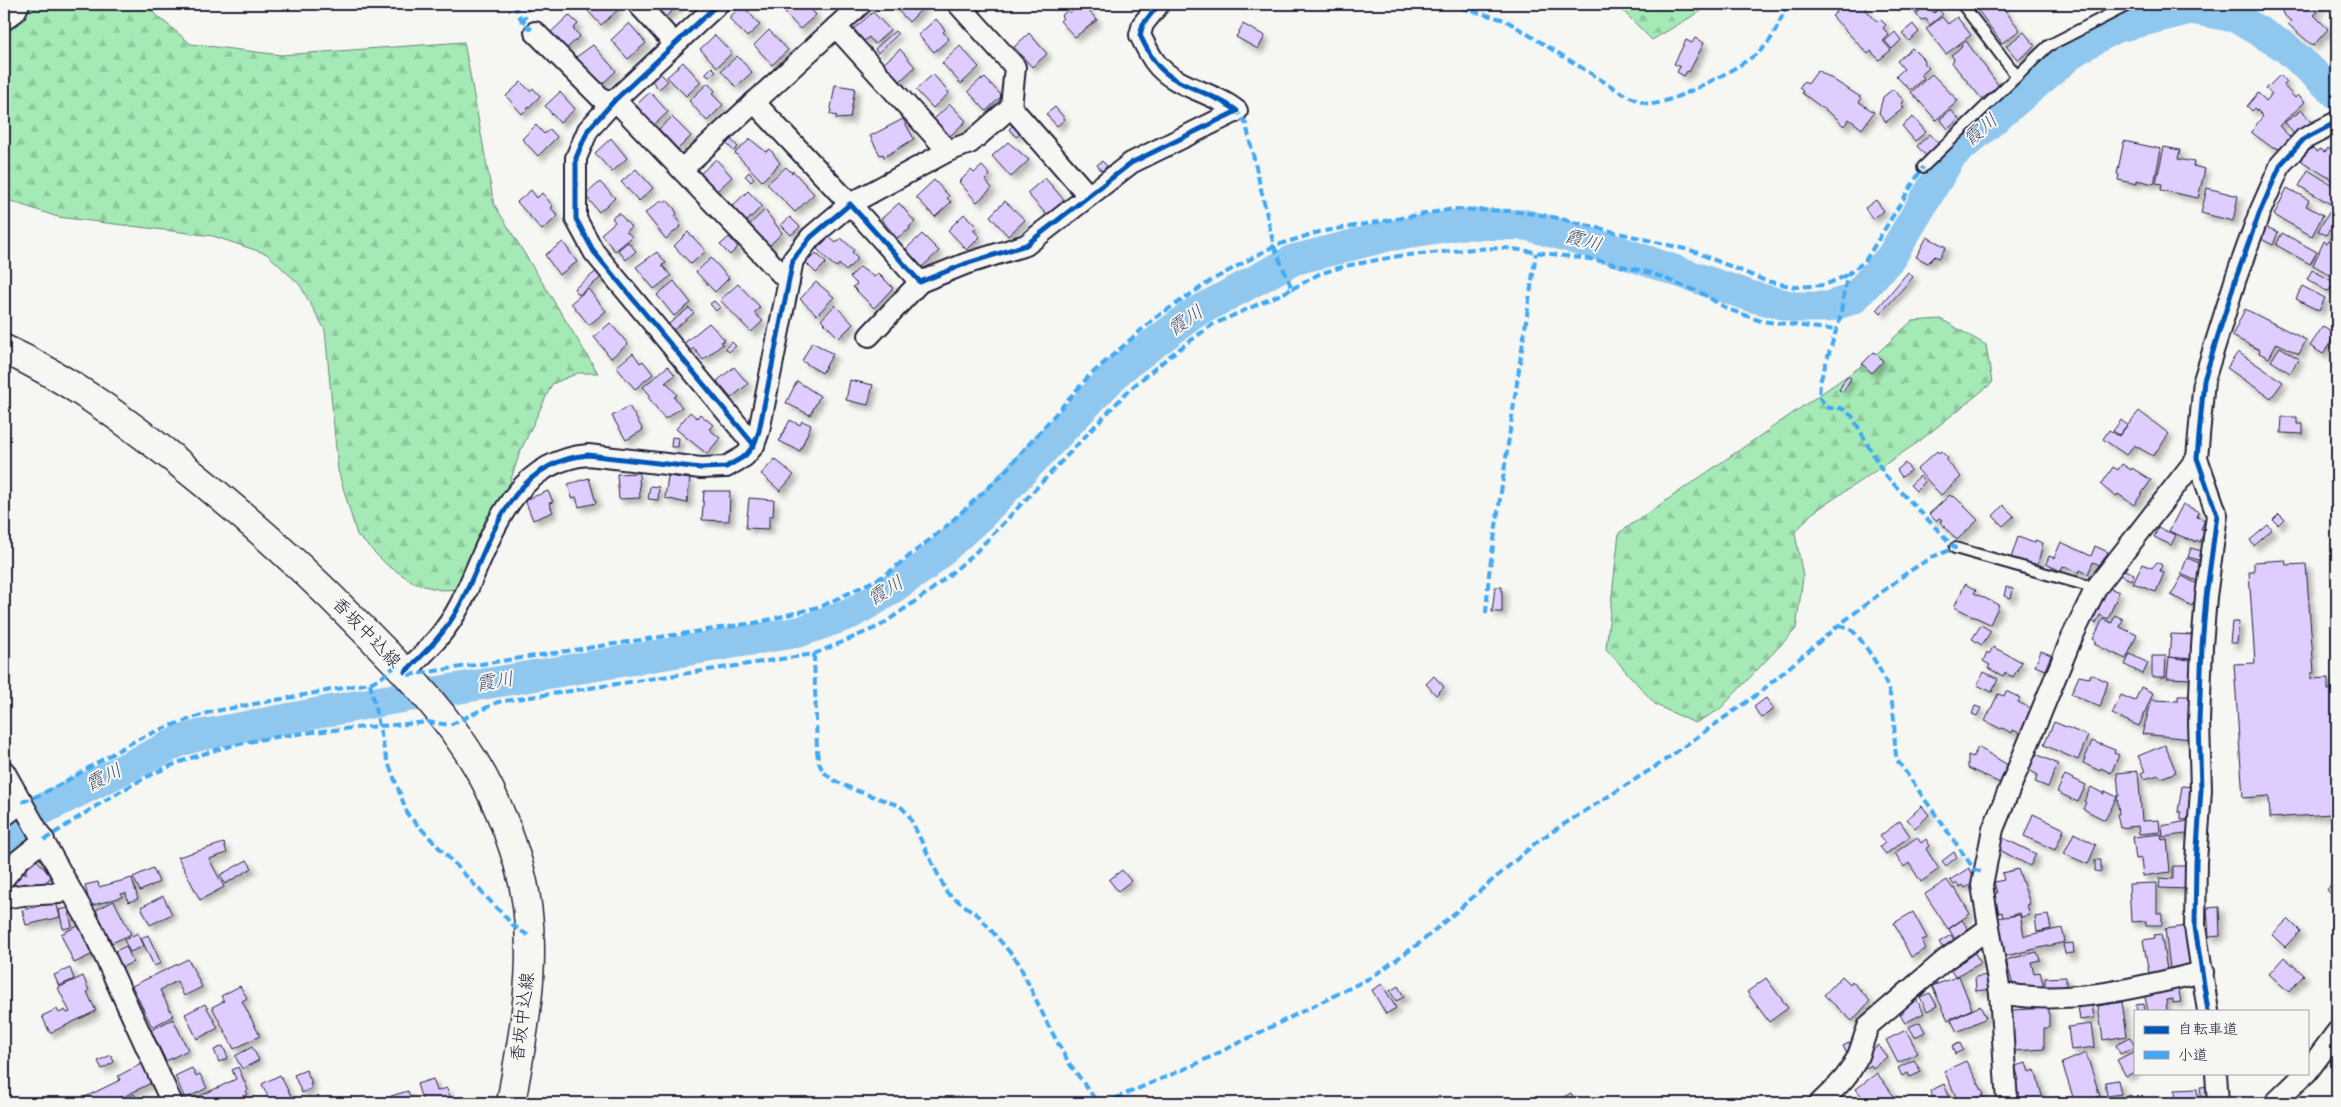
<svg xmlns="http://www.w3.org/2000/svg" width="2341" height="1107" font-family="Mynerve,'Klee One',sans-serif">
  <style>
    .forest { fill: url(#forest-firs); stroke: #648678 }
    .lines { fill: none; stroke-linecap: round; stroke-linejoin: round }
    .river { stroke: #8fc7ee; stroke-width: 31 }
    .building { fill: #decdfe; stroke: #22223b; filter: url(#shadow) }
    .service-casing { stroke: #22223b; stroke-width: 14 }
    .minor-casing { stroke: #22223b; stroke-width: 24 }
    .secondary-casing { stroke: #22223b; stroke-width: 31 }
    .service { stroke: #f6f6f2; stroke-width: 10 }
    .minor { stroke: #f6f6f2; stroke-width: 20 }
    .secondary { stroke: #f6f6f2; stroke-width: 28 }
    .quiet { stroke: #3fa9f5; stroke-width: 4; stroke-dasharray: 8 4; stroke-linecap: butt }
    .cycleway-casing { stroke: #f6f6f2; stroke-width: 8 }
    .cycleway { stroke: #0057b8; stroke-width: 5 }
    .labels { text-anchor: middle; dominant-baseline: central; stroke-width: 4; stroke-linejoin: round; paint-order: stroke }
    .street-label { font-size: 18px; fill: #22223b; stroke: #f6f6f2 }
    .water-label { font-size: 19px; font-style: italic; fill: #435471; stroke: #f6f6f2 }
  </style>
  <defs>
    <pattern id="forest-firs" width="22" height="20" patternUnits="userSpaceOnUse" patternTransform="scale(1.25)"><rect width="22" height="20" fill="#a5eab6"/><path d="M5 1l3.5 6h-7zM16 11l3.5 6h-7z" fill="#8ec89d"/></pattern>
    <filter id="shadow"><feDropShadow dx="4.5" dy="4.5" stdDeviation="2.5" flood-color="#0004"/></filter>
  </defs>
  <rect width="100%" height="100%" fill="#f6f6f2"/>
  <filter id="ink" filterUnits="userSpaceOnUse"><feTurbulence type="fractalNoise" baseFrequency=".02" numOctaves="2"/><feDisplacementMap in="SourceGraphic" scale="10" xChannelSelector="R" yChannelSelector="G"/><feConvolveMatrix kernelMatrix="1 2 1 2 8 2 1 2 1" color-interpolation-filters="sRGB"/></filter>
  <g filter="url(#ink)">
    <!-- forest -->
    <g class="forest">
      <path d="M4,4H143L191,44L281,55L464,42L494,204L598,373H578L552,384L520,452L486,555L463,589L441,590L416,584L387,565L357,535L338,470L325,330L300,285L267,254L213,236L58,217L13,202L4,195Z"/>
      <path d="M1616,4H1713L1652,40Z"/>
      <path d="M1941,319L1986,345L1992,383L1917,443L1811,514L1795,533L1803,577L1796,629L1719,710L1695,723L1656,705L1606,649L1619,533L1870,360L1912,321Z"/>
    </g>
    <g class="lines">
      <!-- river -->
      <path class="river" d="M4,844L10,836L41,810L180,741L201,735L387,700L799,632L850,614L878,598L924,567L981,515L1120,369L1193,314L1293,260L1388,236L1462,224L1527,225L1612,249L1753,297L1795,307H1827L1853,299L1891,257L1951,156L2076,50L2114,28L2191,9L2235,17L2285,47L2337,94"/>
    </g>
    <!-- building -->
    <g class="building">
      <path d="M593,4H605L608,8L612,4L618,10L601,25L587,10Z"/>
      <path d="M648,4H680L662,20Z"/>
      <path d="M795,4H806L816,15L800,29L785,13Z"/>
      <path d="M892,4H923L925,6L909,22Z"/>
      <path d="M1080,4H1083L1097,20L1075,37L1060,21L1063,18L1061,16L1068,10L1070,13Z"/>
      <path d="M1845,4H1861L1877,22L1880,19L1886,25L1883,28L1889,35L1883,41L1891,50L1879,60L1871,51L1868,54L1832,16Z"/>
      <path d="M1908,4H1925L1915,12Z"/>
      <path d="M1984,4H2000L2020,30L2002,43L1977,9Z"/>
      <path d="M2280,4H2325L2314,9L2318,12L2314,15L2328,29L2313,46L2288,24L2291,21L2283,14Z"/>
      <path d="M742,5L760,25L747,37L729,18Z"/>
      <path d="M1927,5L1934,13L1938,9L1943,14L1930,25L1926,19L1921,20L1916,14Z"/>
      <path d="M873,12L890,30L875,44L869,37L864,41L854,29Z"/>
      <path d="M569,15L578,24L573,29L580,36L565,50L550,33Z"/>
      <path d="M1942,17L1948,24L1957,17L1971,35L1946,54L1926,29Z"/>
      <path d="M936,19L945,30L943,32L949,39L934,52L918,35Z"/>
      <path d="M629,23L646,43L628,59L611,40Z"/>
      <path d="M1243,24L1265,36L1258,49L1236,37Z"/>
      <path d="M1913,24L1919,32L1909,41L1902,33Z"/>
      <path d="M769,30L788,50L772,65L754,45Z"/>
      <path d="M895,31L898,34L878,53L875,49Z"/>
      <path d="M1895,32L1901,40L1892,49L1885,41Z"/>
      <path d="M2024,32L2035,46L2018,60L2006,46Z"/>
      <path d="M1029,33L1047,54L1032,67L1014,47Z"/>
      <path d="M715,35L732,53L717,67L700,49Z"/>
      <path d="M1695,38L1704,43L1689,72L1687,71L1684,76L1677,72L1680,67L1674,64L1686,40L1692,43Z"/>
      <path d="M1966,41L1999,86L1982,99L1952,63L1954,59L1951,55L1962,47L1961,45Z"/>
      <path d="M593,45L616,71L598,88L572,60Z"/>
      <path d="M960,46L979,67L961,84L942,63Z"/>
      <path d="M1912,48L1925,61L1924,63L1929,68L1921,75L1924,78L1910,90L1896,76L1904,69L1897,61Z"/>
      <path d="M900,49L915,67L898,83L882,65Z"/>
      <path d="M737,56L752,72L736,87L721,71Z"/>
      <path d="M683,62L701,82L686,96L667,77Z"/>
      <path d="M712,67L716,71L709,77L705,74Z"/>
      <path d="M1818,70L1862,98L1859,102L1874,112L1862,129L1849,119L1844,126L1838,121L1839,120L1802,93L1803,91L1799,88L1804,81L1808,84Z"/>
      <path d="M659,72L668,81L659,89L651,80Z"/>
      <path d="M933,74L949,93L933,108L916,90Z"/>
      <path d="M1932,74L1958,101L1936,120L1911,92Z"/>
      <path d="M2280,75L2286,82L2283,85L2295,98L2298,95L2305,102L2279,126L2292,139L2280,149L2270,146L2251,132L2263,116L2255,108L2252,111L2247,106L2258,93L2266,101L2272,94L2266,89Z"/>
      <path d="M985,78L1002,96L986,111L968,91L981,79L982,80Z"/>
      <path d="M521,82L530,91L533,88L540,96L522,114L506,96Z"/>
      <path d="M708,83L715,91L712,94L723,105L707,121L689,101Z"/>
      <path d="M835,85L855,88L850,118L836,119L837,116L830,114Z"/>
      <path d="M1893,89L1904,101L1901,104L1904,108L1886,122L1879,113L1883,97Z"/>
      <path d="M560,92L575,109L560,123L545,106Z"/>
      <path d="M650,92L668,112L654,125L636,105Z"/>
      <path d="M950,104L966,121L950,136L934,119Z"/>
      <path d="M1055,107L1065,119L1057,126L1046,114Z"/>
      <path d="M1951,110L1959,119L1948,129L1940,119Z"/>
      <path d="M2302,110L2313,125L2295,136L2285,122Z"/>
      <path d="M672,117L691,136L678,149L659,129Z"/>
      <path d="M1913,117L1926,132L1915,141L1902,126Z"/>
      <path d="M903,119L914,139L884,157L883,154L880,155L870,136Z"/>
      <path d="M1014,124L1021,133L1016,137L1009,129Z"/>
      <path d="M536,125L544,134L550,129L557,137L538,156L522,139Z"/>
      <path d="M1930,134L1940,145L1927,157L1917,146Z"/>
      <path d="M611,138L627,158L612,172L595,153Z"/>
      <path d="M730,138L738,147L734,151L726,143Z"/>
      <path d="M750,139L766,152L770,149L780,163L762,181L735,153Z"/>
      <path d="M2124,141L2161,149L2154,184L2137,180V184L2118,180L2119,175L2117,174Z"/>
      <path d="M1008,142L1029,160L1011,177L992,156Z"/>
      <path d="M2164,147L2180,150L2178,159L2194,162L2193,166L2205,169L2198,198L2161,190L2162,184L2156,183Z"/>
      <path d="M2312,148L2318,152L2319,149L2325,152L2328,148L2336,153L2337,183L2300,160Z"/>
      <path d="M716,159L732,177L717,191L700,174Z"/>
      <path d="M1102,161L1107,166L1102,171L1097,165Z"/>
      <path d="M982,166L990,175L985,180L992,188L977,202L959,182L971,170L974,173Z"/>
      <path d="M786,167L792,173L793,171L814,194L795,212L767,184Z"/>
      <path d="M636,169L653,188L639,201L621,182Z"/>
      <path d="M2308,170L2337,188L2331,204L2299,186Z"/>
      <path d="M749,172L754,178L751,182L745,176Z"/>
      <path d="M1045,178L1064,200L1047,215L1027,193Z"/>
      <path d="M934,180L949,196L947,198L951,202L935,217L916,197Z"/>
      <path d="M600,182L615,198L599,212L585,195Z"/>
      <path d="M2207,188L2238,196L2233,221L2201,213Z"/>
      <path d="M2287,188L2309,200L2306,206L2323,215L2312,236L2274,215Z"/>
      <path d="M531,190L537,198L542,193L553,206L551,208L558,216L542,230L517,202Z"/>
      <path d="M748,191L762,206L746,222L731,207Z"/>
      <path d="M2337,199V214L2330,210Z"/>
      <path d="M662,200L664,202L667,200L674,208L677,214L675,216L680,222L679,224L681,226L666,239L645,213Z"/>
      <path d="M1876,200L1884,211L1872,219L1865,208Z"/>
      <path d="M1005,201L1025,220L1008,236L990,216Z"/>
      <path d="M899,203L915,222L909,227L910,229L897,238L881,219Z"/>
      <path d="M765,210L782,233L767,248L747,227Z"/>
      <path d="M2330,211L2337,215V231L2336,234L2329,230L2326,235L2318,231Z"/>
      <path d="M619,213L631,227L626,231L632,237L615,251L601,234L615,222L612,218Z"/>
      <path d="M964,214L977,227L973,230L980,237L967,250L948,230Z"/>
      <path d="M790,217L800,227L791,235L781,225Z"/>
      <path d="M2266,227L2278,232L2273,245L2261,239Z"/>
      <path d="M688,232L706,251L691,264L674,246Z"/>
      <path d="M2282,233L2317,252L2310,264L2276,245Z"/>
      <path d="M922,234L939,251L922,267L906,249Z"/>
      <path d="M2331,236L2337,240V279L2313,265L2324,241L2327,243Z"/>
      <path d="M729,237L738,247L730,255L720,245Z"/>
      <path d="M829,237L836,243L841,238L854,250L852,252L858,258L846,271L839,264L837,267L833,265L817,249Z"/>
      <path d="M1927,237L1946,247L1939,258L1935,256L1928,263L1916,257Z"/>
      <path d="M563,242L577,262L559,275L545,255Z"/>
      <path d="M628,242L636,251L626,260L618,250Z"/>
      <path d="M657,252L666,263L662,265L671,276L654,289L636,267Z"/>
      <path d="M816,253L826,263L816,273L806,263Z"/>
      <path d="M711,258L729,278L715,292L696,272Z"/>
      <path d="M860,267L874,277L878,273L893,288L874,308L853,287L857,284L850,277Z"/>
      <path d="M598,270L603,276L579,295L574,289Z"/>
      <path d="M2312,270L2334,282L2329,291L2326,290V291L2307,279Z"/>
      <path d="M1908,272L1913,277L1881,313L1877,309Z"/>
      <path d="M674,281L691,303L674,316L657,295Z"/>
      <path d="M816,282L834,297L817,315L800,299Z"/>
      <path d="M738,284L760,307L754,313L763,321L751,332L720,300Z"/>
      <path d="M2302,286L2325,298L2319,311L2296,299Z"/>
      <path d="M588,289L606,311L589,325L571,303Z"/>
      <path d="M714,301L720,307L716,311L710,304Z"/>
      <path d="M835,305L853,324L839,338L821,320Z"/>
      <path d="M689,308L694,313L671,332L666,326Z"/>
      <path d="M2245,309L2306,340L2299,354L2277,343L2269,358L2259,353L2260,350L2232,336Z"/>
      <path d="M610,323L628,344L611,358L594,337Z"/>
      <path d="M709,323L725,340L721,342L723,344L703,360L694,348L689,352L683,344Z"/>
      <path d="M2323,326L2336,334L2323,354L2310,346Z"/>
      <path d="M732,342L736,346L729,352L725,348Z"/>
      <path d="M812,342L833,354L822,373L802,361Z"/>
      <path d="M2280,347L2299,359L2290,373L2271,361Z"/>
      <path d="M1874,352L1883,361L1872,373L1862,364Z"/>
      <path d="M2238,352L2283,382L2271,398L2227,368Z"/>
      <path d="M633,353L640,363L643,361L653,374L635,389L616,367Z"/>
      <path d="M668,366L675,375L665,383H667L677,395L674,397L682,407L665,419L648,397L650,395L643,387Z"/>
      <path d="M734,367L748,384L731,398L717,381Z"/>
      <path d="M1847,376L1851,378L1843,392L1839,390Z"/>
      <path d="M850,380L873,385L868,405L846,400Z"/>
      <path d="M797,381L820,396L810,415L786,403Z"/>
      <path d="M629,406L643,430L626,440L612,416Z"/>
      <path d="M2139,411L2169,434L2153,456L2134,445L2126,455L2103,439L2109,430L2119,436Z"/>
      <path d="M690,412L697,418L700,414L713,425L709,429L720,438L707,454L676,429Z"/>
      <path d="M2282,417H2297V424H2303V434L2281,433Z"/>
      <path d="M790,420L800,425L802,421L811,425L800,451L779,441Z"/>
      <path d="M2121,420L2127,425L2119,435L2113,431Z"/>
      <path d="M672,437L679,438L678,447H671Z"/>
      <path d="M1937,451L1939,453L1941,451L1948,458L1946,460L1961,477L1941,495L1917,469Z"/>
      <path d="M775,459L794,475L780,491L761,474Z"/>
      <path d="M1905,463L1911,470L1902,477L1897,470Z"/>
      <path d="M2122,464L2131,470L2132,468L2151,480L2134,505L2118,494L2117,496L2111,493L2101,485L2113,467L2118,470Z"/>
      <path d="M639,473L640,498L619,499L617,474Z"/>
      <path d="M668,476L690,479L687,503L665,498Z"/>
      <path d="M1920,476L1925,482L1916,491L1910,485Z"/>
      <path d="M589,478L596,503L579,507L576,497L572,498L568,484Z"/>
      <path d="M650,486L659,487L658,500L648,499Z"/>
      <path d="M548,491L553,502L549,503L553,512L533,520L525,500Z"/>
      <path d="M704,491H730L729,521L702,520Z"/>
      <path d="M1950,495L1952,497L1954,496L1978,520L1957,540L1940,522L1942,520L1939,518L1936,521L1929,514Z"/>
      <path d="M749,498L774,500L773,516H769V529L746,528Z"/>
      <path d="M2183,504L2199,512L2197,517L2205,520L2201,529L2205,530L2200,542L2196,540L2195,542L2169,531Z"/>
      <path d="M2003,505L2014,516L2003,526L1993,516Z"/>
      <path d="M2279,514L2284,519L2278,525L2273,520Z"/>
      <path d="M2268,525L2272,530L2254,546L2250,540Z"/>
      <path d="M2158,528L2176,535L2171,545L2154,537Z"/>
      <path d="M2018,537L2034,543L2035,540L2043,543L2037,567L2011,558Z"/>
      <path d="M2061,542L2091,556L2095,546L2108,552L2102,566L2093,562L2088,574L2080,570L2079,573L2063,566L2061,571L2046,564L2049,556L2054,558Z"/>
      <path d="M2191,548L2202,551L2199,560L2188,557Z"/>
      <path d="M2187,558L2204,565L2197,581L2181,574Z"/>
      <path d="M2285,560L2286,565L2306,564L2314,673H2311V679L2328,678V690L2337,689V829L2332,830L2331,814L2270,818L2269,796L2243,798L2234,664L2255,663L2249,572H2254V562Z"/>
      <path d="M2157,562L2162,565L2160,571L2164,573L2156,592L2133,583L2142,564L2152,568Z"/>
      <path d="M2122,569L2134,574L2131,580L2120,575Z"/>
      <path d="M2182,576L2201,586L2192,606L2171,595Z"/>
      <path d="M1965,584L1976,590L1974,593L1999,605L1990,624L1954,607Z"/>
      <path d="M1495,587H1502V612H1492Z"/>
      <path d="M2006,587L2013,589L2011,598L2004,596Z"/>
      <path d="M2107,587L2119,592L2108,619L2100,615L2096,623L2090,620Z"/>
      <path d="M2115,615L2123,619L2120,627L2137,635L2126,659L2094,644L2096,641L2093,639L2103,619L2112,623Z"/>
      <path d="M2232,622H2239L2237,643H2230Z"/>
      <path d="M1981,625L1991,631L1982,645L1972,639Z"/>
      <path d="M2171,634L2195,635L2193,659L2169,657Z"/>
      <path d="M1993,647L2022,662L2013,677L2005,673L2003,676L1988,668L1990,665L1983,661L1987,652L1989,654Z"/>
      <path d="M2041,651L2051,655L2045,670L2035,666Z"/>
      <path d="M2130,654L2148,663L2143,674L2125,665Z"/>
      <path d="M2152,656H2166L2165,677H2152Z"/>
      <path d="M2169,657L2196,661L2193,679L2167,678Z"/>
      <path d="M1984,672L1998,679L1992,692L1977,685Z"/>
      <path d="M2091,674L2108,682L2100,707L2071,694L2079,676L2089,678Z"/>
      <path d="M1434,676L1444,687L1436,695L1426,684Z"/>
      <path d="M2141,687L2153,693L2139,726L2112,714L2121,695L2135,701Z"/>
      <path d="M2006,691L2020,698L2018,702L2034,710L2031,717L2028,716L2020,733L2013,730L2012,733L2002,728L2001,729L1985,721L1998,694L2004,696Z"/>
      <path d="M2178,696H2190L2191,739L2142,734L2152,700L2178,701Z"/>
      <path d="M1766,698L1774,709L1761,718L1754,707Z"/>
      <path d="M1975,706L1981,708L1977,716L1972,714Z"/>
      <path d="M2054,722L2088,736L2078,760L2044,745Z"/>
      <path d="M2092,741L2115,750L2114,753L2119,755L2111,773L2101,768L2100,771L2083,763Z"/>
      <path d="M2165,745L2176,772L2161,778L2159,775L2144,779L2141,773L2145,771L2138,756Z"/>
      <path d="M1978,747L2011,767L2004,785L1968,768V755L1973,757Z"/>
      <path d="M2036,754L2058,764L2048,787L2035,782L2038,775L2029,770Z"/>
      <path d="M2138,771L2142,821L2159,820L2160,832L2139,834L2138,826L2120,828L2117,814H2119L2117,796H2119L2117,773Z"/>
      <path d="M2065,775L2086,785L2078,802L2057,792Z"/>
      <path d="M2182,786L2195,787L2192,819L2181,820V812H2178Z"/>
      <path d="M2091,787L2104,794L2105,791L2117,797L2105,820L2083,809L2086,802L2084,801Z"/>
      <path d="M1922,806L1929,815L1915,828L1907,819Z"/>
      <path d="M2033,814L2064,829L2055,850L2024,836Z"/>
      <path d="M2192,820V833L2163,837L2162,826Z"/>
      <path d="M1900,821L1910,836L1886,854L1880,847L1885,843L1880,836Z"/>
      <path d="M2074,833L2096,845L2088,864L2064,854Z"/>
      <path d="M2161,834L2162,840L2167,839L2170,872L2143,876L2141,858L2136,859L2133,837Z"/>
      <path d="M1917,837L1921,843L1926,839L1930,846L1926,849L1939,869L1921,882L1909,863L1904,867L1895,853Z"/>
      <path d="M2003,838L2036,854L2030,866L1998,849Z"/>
      <path d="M224,843L227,853L209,859L224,887L200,900L178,857Z"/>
      <path d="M1954,852L1957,857L1946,866L1942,861Z"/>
      <path d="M32,854L51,877L39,888L14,891L12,875L27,873L20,865Z"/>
      <path d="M247,860L252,868L225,884L220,875Z"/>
      <path d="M2095,860H2101V872L2095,871Z"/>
      <path d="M2173,866H2191L2190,889L2159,888L2160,878L2173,879Z"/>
      <path d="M153,868L159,882L140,891L133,877Z"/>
      <path d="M1969,868L1975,878L1971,880L1973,883L1965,888L1963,885L1960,887L1957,883L1954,885L1950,880Z"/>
      <path d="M2018,869L2030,904L2027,905L2030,915L2021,917L2020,913L2003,918L2002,912L1999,913L1994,894L1997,893L1994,882L2004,880L2002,873Z"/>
      <path d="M1122,870L1131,881L1118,891L1109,880Z"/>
      <path d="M132,878L138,899L128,902L126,893L121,894L122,897L90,906L85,885L98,882L99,887Z"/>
      <path d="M2337,878V895L2335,898L2327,890Z"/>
      <path d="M1947,880L1953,889L1955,888L1970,914L1948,929L1925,894Z"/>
      <path d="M2157,883V913H2162V925H2146V921L2131,922L2129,884Z"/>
      <path d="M163,896L172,914L150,925L141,907Z"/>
      <path d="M114,901L131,934L112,943L96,910Z"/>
      <path d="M56,902L60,917L26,925L22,910Z"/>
      <path d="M2219,907L2220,936L2209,937L2207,908Z"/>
      <path d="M68,908L72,927L63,929L59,910Z"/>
      <path d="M1913,912L1927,938L1922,940L1926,949L1911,957L1894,923Z"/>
      <path d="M2020,915L2024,936L2062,928L2065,942L2005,956L1996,918Z"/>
      <path d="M2048,915L2051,929L2037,932L2035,917Z"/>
      <path d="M2288,919L2300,931L2285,947L2272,935Z"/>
      <path d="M1962,920L1972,935L1958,944L1949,929Z"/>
      <path d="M80,925L93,954L74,963L61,934Z"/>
      <path d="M2187,926L2193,964L2170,968L2165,929Z"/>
      <path d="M138,933L144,946L130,952L124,940Z"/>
      <path d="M2161,934L2167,970L2149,973L2143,940L2155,938L2154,935Z"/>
      <path d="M148,935L161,963L154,966L141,938Z"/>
      <path d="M1951,935L1957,945L1946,953L1939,942Z"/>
      <path d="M2073,943L2074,953L2065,954L2063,944Z"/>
      <path d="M126,946L133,962L120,968L113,952Z"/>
      <path d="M1974,952L1981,963L1955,977L1949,967Z"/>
      <path d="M2037,952L2040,960L2031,962L2034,973L2040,972L2044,987L2028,991L2027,985L2014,989L2006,960Z"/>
      <path d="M2284,957L2304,975L2289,992L2269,974Z"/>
      <path d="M188,959L202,987L184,996L177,981L160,990L173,1016L152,1027L132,986Z"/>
      <path d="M70,968L74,979L59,986L54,975Z"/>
      <path d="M1988,975L1990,989L1976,991L1975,977Z"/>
      <path d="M83,976L89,991L87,992L96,1011L50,1033L42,1016L57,1009L59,1013L65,1010L67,1013L70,1012L58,988Z"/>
      <path d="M1842,976L1850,984L1852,981L1870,1001L1852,1021L1824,995Z"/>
      <path d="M1959,976L1972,1009L1948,1020L1932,986Z"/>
      <path d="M2066,977V991H2045V978Z"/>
      <path d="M1766,978L1788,1008L1769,1022L1747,992Z"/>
      <path d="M1382,984L1396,1008L1386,1014L1372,990Z"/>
      <path d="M240,986L247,998L242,1001L260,1036L234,1049L212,1007L224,1001L221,996Z"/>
      <path d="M1398,986L1404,997L1396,1001L1390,991Z"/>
      <path d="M2178,987L2181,1002L2173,1003V999L2166,1000L2167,1011H2148L2144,993Z"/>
      <path d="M1930,993L1937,1006L1927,1011L1920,997Z"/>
      <path d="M1917,1000L1924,1013L1905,1023L1900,1015L1904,1012L1902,1008Z"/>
      <path d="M2122,1002L2127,1036L2103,1040L2098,1006Z"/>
      <path d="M205,1004L218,1028L197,1039L185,1014Z"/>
      <path d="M2092,1004L2094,1018L2080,1020L2078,1006Z"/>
      <path d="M2144,1004L2145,1011H2137L2136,1005Z"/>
      <path d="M1980,1006L1986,1018L1957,1032L1951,1020Z"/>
      <path d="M2049,1008V1028H2044V1049L2014,1051L2012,1010Z"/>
      <path d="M173,1019L188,1050L166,1061L151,1030Z"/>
      <path d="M1920,1022L1925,1032L1915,1037L1909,1027Z"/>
      <path d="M2092,1024L2095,1047L2071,1050L2068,1027Z"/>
      <path d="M1906,1030L1918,1053L1898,1063L1886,1040Z"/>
      <path d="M2130,1037L2135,1047L2120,1054L2116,1045Z"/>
      <path d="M1856,1039L1857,1048L1847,1054L1843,1046Z"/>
      <path d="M1960,1043L1963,1050L1955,1054L1952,1046Z"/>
      <path d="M1878,1045L1887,1057L1873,1068L1871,1065L1865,1069L1861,1064L1865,1056Z"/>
      <path d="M223,1046L228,1058L219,1062L214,1050Z"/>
      <path d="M252,1047L259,1060L242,1069L235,1056Z"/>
      <path d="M2135,1051V1072L2126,1076L2117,1060Z"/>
      <path d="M2086,1053L2100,1096L2078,1103L2076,1099L2074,1100L2062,1063Z"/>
      <path d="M111,1055L114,1062L102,1069L98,1061Z"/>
      <path d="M1914,1060L1921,1072L1910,1077L1908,1073L1902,1076L1898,1068Z"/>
      <path d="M1966,1061L1984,1094L1982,1095L1983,1099L1973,1103H1959L1944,1071Z"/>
      <path d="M145,1062L155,1081L111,1103H81L79,1100L120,1080L118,1076Z"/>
      <path d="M2026,1063L2029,1072L2035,1070L2044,1103H2016L2015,1100L2020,1098L2015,1082L2019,1080L2015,1066Z"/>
      <path d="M238,1067L248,1090L246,1091L248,1094L225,1103H185L236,1079L232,1070Z"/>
      <path d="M192,1068L196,1076L200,1074L207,1088L185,1099L175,1076Z"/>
      <path d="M306,1070L312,1083L310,1084L312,1088L302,1093L294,1075Z"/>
      <path d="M1877,1073L1899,1103H1867L1856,1089Z"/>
      <path d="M280,1075L294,1102L291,1103H271L262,1084Z"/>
      <path d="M433,1079L437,1091L447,1088L452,1103H423L417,1084Z"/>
      <path d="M2118,1080L2121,1094L2107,1096L2105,1082Z"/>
      <path d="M1944,1084L1952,1103H1936L1930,1091Z"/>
      <path d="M2213,1086L2214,1103H2202L2200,1087Z"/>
      <path d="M2197,1089L2198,1103H2176L2175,1090Z"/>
      <path d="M408,1091L412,1103H393L391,1096Z"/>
      <path d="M1571,1093L1576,1102L1557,1103L1556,1101Z"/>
      <path d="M134,1094L139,1103H116Z"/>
      <path d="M2131,1095L2133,1103H2106V1102Z"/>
    </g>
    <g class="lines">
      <defs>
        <g id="service">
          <path d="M1962,4L2016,75"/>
          <path d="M1923,167L2048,46L2130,4"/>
          <path d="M1955,548L2096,588"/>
        </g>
        <g id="minor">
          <path d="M638,4L674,43"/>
          <path d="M718,4L615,100L588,130L576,158V219L594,252L754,445"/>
          <path d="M4,20L15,12L19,4"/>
          <path d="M836,27L948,151"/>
          <path d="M535,32L603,100H615L789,282"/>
          <path d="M754,102L850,204L948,151L970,143L1011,107L1015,67L958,4"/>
          <path d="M1011,107L1088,195"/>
          <path d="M682,169L861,4"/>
          <path d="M869,336L920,282"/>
          <path d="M405,672C427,651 446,632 460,605C490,545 507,462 588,455L701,468L726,467L745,456L754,445L759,431L793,260L811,237L850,204L920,282L965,264L1026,245L1131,163L1237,111C1213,91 1174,88 1155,62C1149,54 1144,43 1140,35L1143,24L1159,4"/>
          <path d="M4,771L91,926L172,1103"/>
          <path d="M4,816L22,802"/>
          <path d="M4,878L19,860L44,840"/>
          <path d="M4,898L23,895L59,893"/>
          <path d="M2000,993C2069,1006 2136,988 2203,972"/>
          <path d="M2208,1011L2195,927L2196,862L2201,790L2199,721L2202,646L2206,597L2217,515L2197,458L2204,380L2236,278L2259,214L2281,164L2304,139L2337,122"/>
          <path d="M2307,1072L2337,1032"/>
          <path d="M2216,1073L2218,1103"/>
          <path d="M1820,1103C1834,1089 1849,1077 1857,1058C1862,1047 1864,1036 1869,1025L1945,960L1989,928"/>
          <path d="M2007,1103L2000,993L1982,885L1993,829L2072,637L2096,588L2197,458"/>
          <path d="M2275,1103L2306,1073"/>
        </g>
        <path id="secondary" d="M4,349C66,377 120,417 174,459C237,509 298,563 354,620C394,660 434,700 465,747C489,782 506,823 518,863C542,943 525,1024 511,1103"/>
      </defs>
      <!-- service casing -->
      <use href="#service" class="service-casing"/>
      <!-- minor casing -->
      <use href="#minor" class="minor-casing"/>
      <!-- secondary casing -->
      <use href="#secondary" class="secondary-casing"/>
      <!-- service -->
      <use href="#service" class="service"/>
      <!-- minor -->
      <use href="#minor" class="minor"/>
      <!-- secondary -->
      <use href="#secondary" class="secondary"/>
      <!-- quiet -->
      <g class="quiet">
        <path d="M514,4L523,23L535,32"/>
        <path d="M1437,4L1462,8L1505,20L1627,96C1634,98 1642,103 1649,104C1668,106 1746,65 1761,50C1775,38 1780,20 1787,4"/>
        <path d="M523,23L529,4"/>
        <path d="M1292,289L1319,274L1345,266L1399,256L1474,249L1505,248L1596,260L1651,273L1701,293L1728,309L1761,321L1836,330"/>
        <path d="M1486,613L1489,574L1536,253"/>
        <path d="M1839,625C1853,628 1857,635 1865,646C1882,670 1893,692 1894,722C1895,735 1894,747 1897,760L1974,869L1983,873"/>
        <path d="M814,654L817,751C818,759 819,767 825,773C837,787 881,798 900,806L908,814L947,893L979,916L1018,962L1049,1027L1069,1063L1098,1103"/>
        <path d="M408,675L760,622L822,606L884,576L942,530L1000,477L1088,377L1155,318L1212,280L1274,246L1319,232L1453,209L1511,211L1549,216L1693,251L1766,281L1795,287L1825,285L1847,275"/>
        <path d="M370,683L385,754L408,815L514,926L529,936"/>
        <path d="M22,802C62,787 97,761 135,741C158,729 185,721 210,712L370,683L382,677L398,664"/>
        <path d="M44,840C93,808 143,773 200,755C271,731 353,729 428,722L450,725L498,702L814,654L880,626L930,591L974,554L1130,389L1171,355L1212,325L1292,289L1274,246L1246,124L1237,111"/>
        <path d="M1104,1103L1194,1065L1372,977L1421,942L1539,840L1658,765L1759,693L1839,625L1908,572L1932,557L1955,548L1884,474L1852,416L1841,408H1828L1819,397L1820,382L1840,318L1847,275L1865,261L1923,167"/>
      </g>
      <defs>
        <g id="cycleway">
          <path d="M718,4L615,100L588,130L576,158V219L594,252L754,445"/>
          <path d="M405,672C427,651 446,632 460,605C490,545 507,462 588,455L701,468L726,467L745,456L754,445L759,431L793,260L811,237L850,204L920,282L965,264L1026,245L1131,163L1237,111C1213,91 1174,88 1155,62C1149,54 1144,43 1140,35L1143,24L1159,4"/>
          <path d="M2208,1011L2195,927L2196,862L2201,790L2199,721L2202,646L2206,597L2217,515L2197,458L2204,380L2236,278L2259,214L2281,164L2304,139L2337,122"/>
        </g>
      </defs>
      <!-- cycleway casing -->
      <use href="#cycleway" class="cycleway-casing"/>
      <!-- cycleway -->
      <use href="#cycleway" class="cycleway"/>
    </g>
  </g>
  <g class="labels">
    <!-- street labels -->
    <g class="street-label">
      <text transform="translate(366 633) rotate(46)">香坂中込線</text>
      <text transform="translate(523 1017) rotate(-83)">香坂中込線</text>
    </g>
    <!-- water labels -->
    <g class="water-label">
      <text transform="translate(1981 130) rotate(-40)">霞川</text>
      <text transform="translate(1583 241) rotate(16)">霞川</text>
      <text transform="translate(1186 321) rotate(-34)">霞川</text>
      <text transform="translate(886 591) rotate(-32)">霞川</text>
      <text transform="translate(495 682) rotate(-9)">霞川</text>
      <text transform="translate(104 778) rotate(-27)">霞川</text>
    </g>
  </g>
  <!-- margin -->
  <rect width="2341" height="1107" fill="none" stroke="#f6f6f2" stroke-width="20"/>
  <rect x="10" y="10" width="2321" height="1087" fill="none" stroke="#22223b" stroke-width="2" filter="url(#ink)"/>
  <!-- legend -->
  <rect x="2134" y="1010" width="175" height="65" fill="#f6f6f2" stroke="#a1a1a9"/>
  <rect x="2144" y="1026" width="25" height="8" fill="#0057b8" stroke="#a1a1a9"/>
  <text x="2178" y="1034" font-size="15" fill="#22223b">自転車道</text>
  <rect x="2144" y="1051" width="25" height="8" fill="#3fa9f5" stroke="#a1a1a9"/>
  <text x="2178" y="1060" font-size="15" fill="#22223b">小道</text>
</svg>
